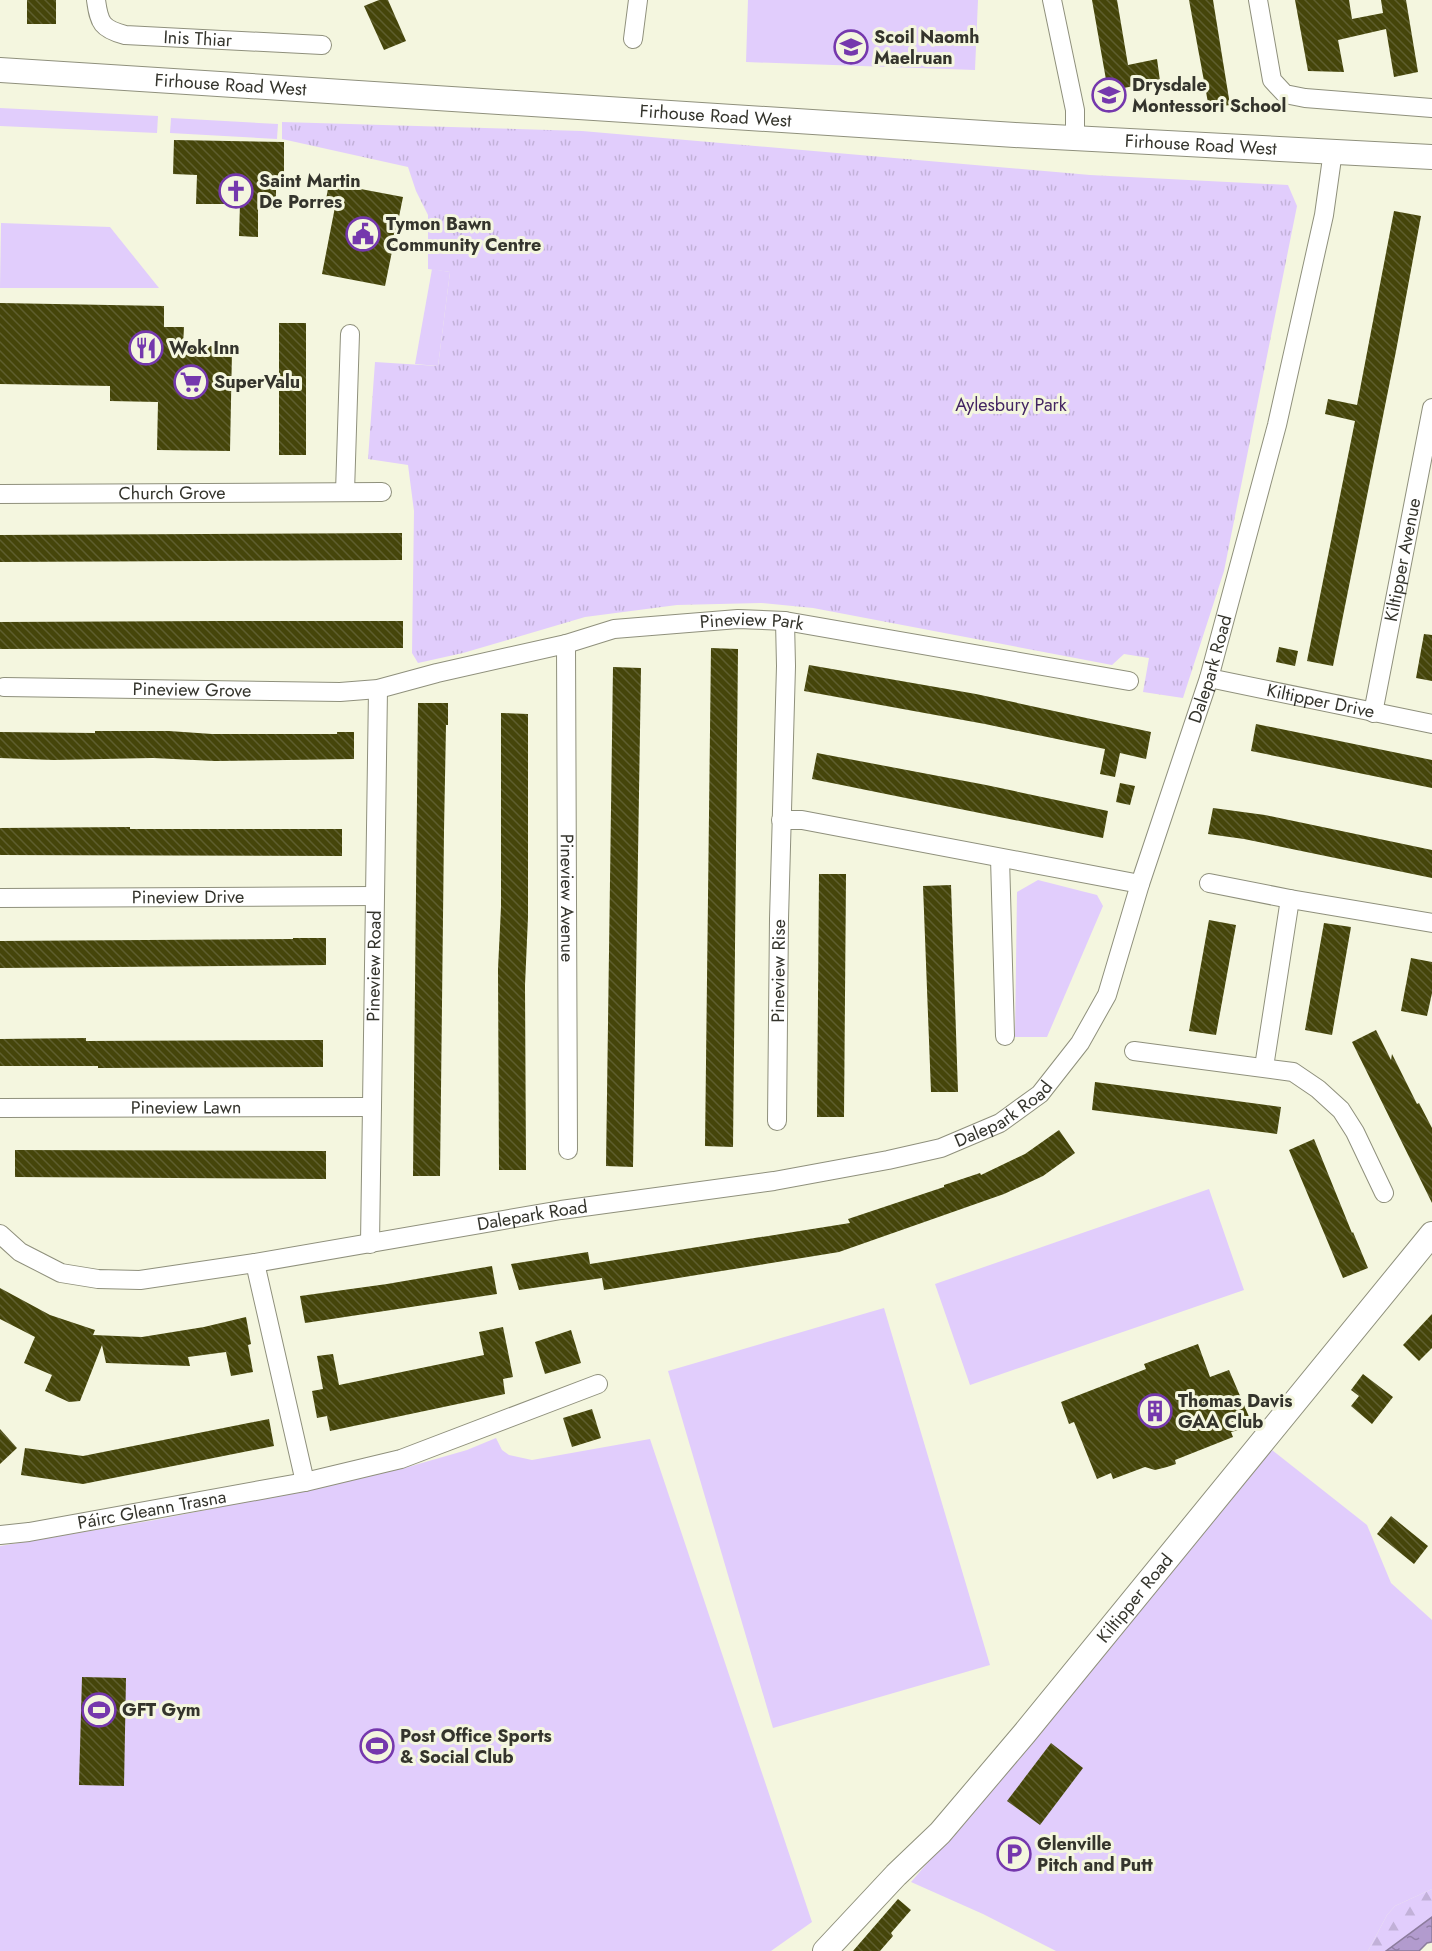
<svg xmlns="http://www.w3.org/2000/svg" width="1432" height="1951" font-family="Jost,sans-serif">
  <style>
    .grass { fill: #e1cdfc }
    .forest { fill: url(#forest-firs) }
    .park { fill: url(#park-tufts) }
    .water { fill: url(#water-ripples); stroke: #8c7c9d; stroke-width: 1.5 }
    .building { fill: url(#building-back-hatch) }
    .lines { fill: none; stroke-linecap: round; stroke-linejoin: round }
    .minor-casing { stroke: #8f907c; stroke-width: 20 }
    .tertiary-casing { stroke: #8f907c; stroke-width: 26 }
    .minor { stroke: #fff; stroke-width: 18 }
    .tertiary { stroke: #fff; stroke-width: 24 }
    .labels { text-anchor: middle; dominant-baseline: central; stroke-width: 6; stroke-linejoin: round; paint-order: stroke }
    .poi-label { font-size: 18px; font-weight: bold; fill: #34342c; stroke: #f4f6df; text-anchor: start }
    .street-label { font-size: 18px; fill: #34342c; stroke: #f4f6df }
    .park-label { font-size: 18px; fill: #442562; stroke: #f4f6df }
  </style>
  <defs>
    <pattern id="forest-firs" width="22" height="20" patternUnits="userSpaceOnUse" patternTransform="scale(1.5)"><rect width="22" height="20" fill="#e1cdfc"/><path d="M5 1l3.5 6h-7zM16 11l3.5 6h-7z" fill="#c2b1d8"/></pattern>
    <pattern id="park-tufts" width="24" height="20" patternUnits="userSpaceOnUse" patternTransform="scale(1.5)"><rect width="24" height="20" fill="#e1cdfc"/><path d="M3 7l-1-3M5 7V3M7 7l1-3M15 17l-1-3M17 17v-4M19 17l1-3" fill="none" stroke="#c2b1d8"/></pattern>
    <pattern id="water-ripples" width="26" height="14" patternUnits="userSpaceOnUse" patternTransform="scale(1.5)"><rect width="26" height="14" fill="#b29bce"/><path d="M2 4q2-2 4 0t4 0M15 11q2-2 4 0t4 0" fill="none" stroke="#927fa7"/></pattern>
    <pattern id="building-back-hatch" width="6" height="6" patternUnits="userSpaceOnUse" patternTransform="scale(1.5)"><rect width="6" height="6" fill="#45450a"/><path d="M-1 5l2 2M0 0l6 6M5-1l2 2" fill="none" stroke="#5e5e2e"/></pattern>
  </defs>
  <rect width="100%" height="100%" fill="#f4f6df"/>
  <!-- grass -->
  <g class="grass">
    <path d="M748,0H978L975,70L746,62Z"/>
    <path d="M0,108L158,116L157,133L0,126Z"/>
    <path d="M171,118L278,124L277,139L170,133Z"/>
    <path d="M1,223L110,227L159,288H0Z"/>
    <path d="M432,269L450,272L438,366L415,364Z"/>
    <path d="M1038,880L1097,895L1103,906L1047,1037H1015L1017,892Z"/>
    <path d="M1209,1189L1244,1290L970,1385L935,1284Z"/>
    <path d="M884,1308L990,1665L773,1728L668,1371Z"/>
    <path d="M496,1438L502,1450L509,1455L532,1460L650,1439L812,1922L771,1951H0V1546L155,1520L306,1490L401,1469L467,1450Z"/>
    <path d="M1272,1450L1367,1525L1391,1583L1432,1620V1889L1395,1906L1387,1915L1368,1951H1056L983,1914L911,1882L1031,1743Z"/>
  </g>
  <!-- forest -->
  <path class="forest" d="M1432,1889V1917L1386,1951H1368L1387,1915L1395,1906Z"/>
  <!-- park -->
  <path class="park" d="M282,122L582,131L1090,175L1288,185L1297,206L1224,571L1183,698L1143,692L1149,658L1124,654L1112,665L813,608L761,603L677,605L585,617L463,653L418,663L412,653L414,511L408,465L368,459L375,362L438,366L450,272L428,269V215L416,191L408,167L282,139Z"/>
  <!-- water -->
  <path class="water" d="M1432,1917V1942L1427,1943L1419,1951H1386Z"/>
  <!-- building -->
  <g class="building">
    <rect x="27" y="0" width="29" height="24"/>
    <path d="M379,0H388L406,41L384,50L364,6Z"/>
    <path d="M1092,0H1117L1128,65L1157,59L1160,81L1108,91Z"/>
    <path d="M1189,0H1213L1230,105L1209,108Z"/>
    <path d="M1295,0H1349L1352,19L1383,13L1381,0H1406L1418,72L1394,77L1386,29L1338,40L1344,72L1308,71Z"/>
    <path d="M174,140L284,142V179H276V209H258V237L239,236L240,204H196L197,175L173,174Z"/>
    <path d="M329,183L403,197L385,286L322,274L335,207L325,205Z"/>
    <path d="M1394,211L1421,216L1396,351L1333,666L1307,661L1355,421L1325,414L1328,399L1357,405Z"/>
    <path d="M0,303L164,306V327H184L183,346H217V350L232,351L230,451L157,450L158,402L110,401V386L0,384Z"/>
    <rect x="279" y="323" width="27" height="132"/>
    <path d="M402,533V560L0,562V535Z"/>
    <path d="M218,621H403V648L0,649V622Z"/>
    <path d="M1424,634L1432,635V681L1416,678Z"/>
    <path d="M1279,647L1298,651L1295,666L1276,662Z"/>
    <path d="M711,648L738,649L733,1147L705,1146Z"/>
    <path d="M809,665L976,694L1151,732L1146,759L1120,753L1115,777L1100,774L1105,749L985,724L804,691Z"/>
    <path d="M613,667L641,668L633,1167L606,1166Z"/>
    <path d="M418,703H448V725H446L444,831L440,1176H413Z"/>
    <path d="M501,713L528,714V917L525,985L526,1170H499L498,969L501,907Z"/>
    <path d="M1256,724L1432,760V788L1251,751Z"/>
    <path d="M95,731H169L212,734H337V732H354V759L215,761L153,758L54,760L0,758V732L95,733Z"/>
    <path d="M817,753L986,785L1108,811L1103,838L812,779Z"/>
    <path d="M1120,783L1135,786L1130,805L1116,802Z"/>
    <path d="M1213,808L1265,815L1432,850V878L1244,839L1208,834Z"/>
    <path d="M130,827V829H342V856L0,855V828Z"/>
    <path d="M819,874H846L844,1117H817Z"/>
    <path d="M951,885L958,1092H931L923,886Z"/>
    <path d="M1209,920L1236,925L1216,1035L1189,1031Z"/>
    <path d="M1324,923L1351,927L1332,1035L1305,1030Z"/>
    <path d="M293,938H326V965L0,968V941L293,939Z"/>
    <path d="M1411,958L1432,962V993L1427,1016L1401,1011Z"/>
    <path d="M1376,1030L1391,1060L1392,1054L1417,1104L1419,1103L1432,1128V1203L1352,1042Z"/>
    <path d="M86,1038V1041L323,1040V1067L98,1068V1066H0V1039Z"/>
    <path d="M1095,1082L1281,1107L1277,1134L1092,1110Z"/>
    <path d="M1059,1130L1075,1153L1043,1176L1004,1194L839,1252L604,1290L602,1278L519,1290L511,1264L588,1252L590,1264L850,1223L848,1219L944,1187V1185L980,1173L981,1175L1025,1154Z"/>
    <path d="M1314,1139L1352,1233L1353,1232L1368,1268L1343,1278L1289,1150Z"/>
    <path d="M15,1150L326,1151V1179L15,1177Z"/>
    <path d="M492,1266L497,1294L305,1323L300,1296L387,1284Z"/>
    <path d="M0,1288L50,1315L95,1330L93,1335L142,1337L204,1327L246,1317L251,1344L248,1345L253,1372L231,1376L226,1352L188,1357L190,1366L106,1363L102,1345L80,1401L69,1402L45,1391L52,1375L24,1363L35,1337L0,1319Z"/>
    <path d="M1432,1314V1348L1419,1361L1403,1345Z"/>
    <path d="M503,1327L513,1377L503,1379L505,1394L330,1431L327,1416L317,1418L312,1391L323,1389L317,1356L333,1354L339,1385L484,1355L479,1332Z"/>
    <path d="M571,1330L581,1363L545,1374L535,1342Z"/>
    <path d="M1198,1344L1210,1377L1229,1370L1250,1419L1240,1423L1243,1429L1231,1432L1233,1437L1175,1460L1176,1464L1167,1467L1155,1470L1145,1467L1113,1479L1111,1473L1097,1479L1074,1422L1069,1424L1061,1402L1146,1369L1144,1364Z"/>
    <path d="M1363,1374L1393,1397L1372,1424L1351,1406L1359,1396L1351,1390Z"/>
    <path d="M592,1409L601,1438L572,1447L563,1418Z"/>
    <path d="M269,1419L274,1446L83,1484L21,1475L25,1448L83,1456Z"/>
    <path d="M0,1429L17,1448L0,1464Z"/>
    <path d="M1391,1516L1428,1546L1414,1564L1377,1534Z"/>
    <path d="M82,1677L126,1678L124,1786L79,1785Z"/>
    <path d="M1051,1743L1083,1768L1040,1825L1007,1801Z"/>
    <path d="M898,1899L911,1910L891,1933L893,1936L880,1951H853Z"/>
  </g>
  <g class="lines">
    <defs>
      <g id="minor">
        <path id="s1" d="M96,0C99,23 102,29 125,35L322,45"/>
        <path d="M1052,0L1075,110V138"/>
        <path d="M1258,0L1272,80L1285,94L1305,98L1432,108"/>
        <path d="M633,39L638,0"/>
        <path d="M345,492L350,334"/>
        <path id="s2" d="M0,494L382,492"/>
        <path id="s3" d="M566,644L568,1150"/>
        <path id="s4" d="M1209,678L1432,724"/>
        <path id="s5" d="M4,687L340,692L378,689L437,673L566,644L614,629L738,619L785,621L1129,681"/>
        <path id="s6" d="M1373,713L1432,408"/>
        <path d="M781,820H802L1140,884"/>
        <path d="M1000,858L1005,1036"/>
        <path d="M1209,883L1290,899L1432,923"/>
        <path id="s7" d="M0,898L374,896"/>
        <path d="M1134,1051L1293,1072L1318,1089L1341,1110L1355,1132L1384,1193"/>
        <path d="M1264,1067L1290,899"/>
        <path id="s8" d="M0,1108L372,1107"/>
        <path id="s9" d="M777,1121L779,919L786,666L785,621"/>
        <path id="s10" d="M0,1234L20,1252L61,1273L98,1279L140,1280L255,1263L561,1210L774,1181L888,1160L941,1148L1000,1123L1040,1094L1080,1043L1107,995L1140,884L1209,678L1277,425L1324,215L1333,151"/>
        <path id="s11" d="M370,1244L378,689"/>
        <path d="M255,1263L305,1482"/>
        <path id="s12" d="M0,1535L29,1532L305,1482L401,1459L598,1384"/>
      </g>
      <g id="tertiary">
        <path id="s13" d="M0,70L1015,135L1432,157"/>
        <path id="s14" d="M825,1951L896,1875L940,1833L1024,1734L1432,1234"/>
      </g>
    </defs>
    <!-- minor casing -->
    <use href="#minor" class="minor-casing"/>
    <!-- tertiary casing -->
    <use href="#tertiary" class="tertiary-casing"/>
    <!-- minor -->
    <use href="#minor" class="minor"/>
    <!-- tertiary -->
    <use href="#tertiary" class="tertiary"/>
  </g>
  <!-- icons -->
  <defs>
    <symbol id="school-ring" viewBox="-11 -11 22 22"><circle r="9.5" fill="#f4f6df" stroke="#7538ad" stroke-width="1.5"/><path d="M0-5L7-2L0 1L-7-2ZM-4 1L0 2.5L4 1V4Q0 6-4 4Z" fill="#7538ad"/></symbol>
    <symbol id="church-ring" viewBox="-11 -11 22 22"><circle r="9.5" fill="#f4f6df" stroke="#7538ad" stroke-width="1.5"/><path d="M-1.2-6h2.4v3.5h3.3v2.4h-3.3V6h-2.4V-.1h-3.3v-2.4h3.3Z" fill="#7538ad"/></symbol>
    <symbol id="civic-ring" viewBox="-11 -11 22 22"><circle r="9.5" fill="#f4f6df" stroke="#7538ad" stroke-width="1.5"/><path d="M-.6-6.5H3V-4.5H.6V-3L4-1V1h2V6H-6V1h2V-1L-.6-3ZM-1.2 2.5V6h2.4V2.5Z" fill="#7538ad"/></symbol>
    <symbol id="restaurant-ring" viewBox="-11 -11 22 22"><circle r="9.5" fill="#f4f6df" stroke="#7538ad" stroke-width="1.5"/><path d="M-5-6h1v4h1v-4h1v4h1v-4h1v5L-1.5 .5V6h-2V.5L-5-1ZM5-6V6H3V1.5H1.5Q1.5-4 5-6Z" fill="#7538ad"/></symbol>
    <symbol id="supermarket-ring" viewBox="-11 -11 22 22"><circle r="9.5" fill="#f4f6df" stroke="#7538ad" stroke-width="1.5"/><path d="M-6-5.5h2.5l.6 2H6L4.5 2H-2.5L-4.4-4H-6ZM-1.5 3.2a1.3 1.3 0 1 0 .1 0ZM3 3.2a1.3 1.3 0 1 0 .1 0Z" fill="#7538ad"/></symbol>
    <symbol id="building-ring" viewBox="-11 -11 22 22"><circle r="9.5" fill="#f4f6df" stroke="#7538ad" stroke-width="1.5"/><path d="M-4-6H4V6H1V3H-1V6H-4ZM-2.5-4.3h1.7v1.8h-1.7ZM.8-4.3h1.7v1.8H.8ZM-2.5-1h1.7V.8h-1.7ZM.8-1h1.7V.8H.8Z" fill="#7538ad"/></symbol>
    <symbol id="stadium-ring" viewBox="-11 -11 22 22"><circle r="9.5" fill="#f4f6df" stroke="#7538ad" stroke-width="1.5"/><path d="M0-5a6.5 5 0 1 0 0 10a6.5 5 0 1 0 0-10ZM-3.5-1.8h7v3.6h-7Z" fill="#7538ad"/></symbol>
    <symbol id="parking-ring" viewBox="-11 -11 22 22"><circle r="9.5" fill="#f4f6df" stroke="#7538ad" stroke-width="1.5"/><path d="M-3.5-5.5H1a3.5 3.5 0 0 1 0 7H-1V5.5H-3.5ZM-1-3.4V-.6H.8a1.4 1.4 0 0 0 0-2.8Z" fill="#7538ad"/></symbol>
  </defs>
  <g fill-rule="evenodd">
    <use href="#school-ring" x="832" y="28" width="38" height="38"/>
    <use href="#school-ring" x="1090" y="76" width="38" height="38"/>
    <use href="#church-ring" x="217" y="172" width="38" height="38"/>
    <use href="#civic-ring" x="344" y="215" width="38" height="38"/>
    <use href="#restaurant-ring" x="127" y="329" width="38" height="38"/>
    <use href="#supermarket-ring" x="172" y="363" width="38" height="38"/>
    <use href="#building-ring" x="1136" y="1392" width="38" height="38"/>
    <use href="#stadium-ring" x="80" y="1691" width="38" height="38"/>
    <use href="#stadium-ring" x="358" y="1727" width="38" height="38"/>
    <use href="#parking-ring" x="995" y="1835" width="38" height="38"/>
  </g>
  <g class="labels">
    <!-- poi labels -->
    <g class="poi-label">
      <text x="874" y="37">Scoil Naomh<tspan x="874" dy="21">Maelruan</tspan></text>
      <text x="1132" y="85">Drysdale<tspan x="1132" dy="21">Montessori School</tspan></text>
      <text x="259" y="181">Saint Martin<tspan x="259" dy="21">De Porres</tspan></text>
      <text x="386" y="224">Tymon Bawn<tspan x="386" dy="21">Community Centre</tspan></text>
      <text x="169" y="348">Wok Inn</text>
      <text x="214" y="382">SuperValu</text>
      <text x="1178" y="1401">Thomas Davis<tspan x="1178" dy="21">GAA Club</tspan></text>
      <text x="122" y="1710">GFT Gym</text>
      <text x="400" y="1736">Post Office Sports<tspan x="400" dy="21">&amp; Social Club</tspan></text>
      <text x="1037" y="1844">Glenville<tspan x="1037" dy="21">Pitch and Putt</tspan></text>
    </g>
    <!-- street labels -->
    <g class="street-label">
      <text stroke="none"><textPath href="#s1" startOffset="123">Inis Thiar</textPath></text>
      <text stroke="none"><textPath href="#s13" startOffset="231">Firhouse Road West</textPath></text>
      <text stroke="none"><textPath href="#s13" startOffset="717">Firhouse Road West</textPath></text>
      <text stroke="none"><textPath href="#s13" startOffset="1203">Firhouse Road West</textPath></text>
      <text stroke="none"><textPath href="#s2" startOffset="172">Church Grove</textPath></text>
      <text stroke="none"><textPath href="#s6" startOffset="156">Kiltipper Avenue</textPath></text>
      <text stroke="none"><textPath href="#s5" startOffset="756">Pineview Park</textPath></text>
      <text stroke="none"><textPath href="#s10" startOffset="1540">Dalepark Road</textPath></text>
      <text stroke="none"><textPath href="#s5" startOffset="188">Pineview Grove</textPath></text>
      <text stroke="none"><textPath href="#s4" startOffset="114">Kiltipper Drive</textPath></text>
      <text stroke="none"><textPath href="#s7" startOffset="188">Pineview Drive</textPath></text>
      <text stroke="none"><textPath href="#s3" startOffset="254">Pineview Avenue</textPath></text>
      <text stroke="none"><textPath href="#s11" startOffset="278">Pineview Road</textPath></text>
      <text stroke="none"><textPath href="#s9" startOffset="150">Pineview Rise</textPath></text>
      <text stroke="none"><textPath href="#s8" startOffset="186">Pineview Lawn</textPath></text>
      <text stroke="none"><textPath href="#s10" startOffset="1036">Dalepark Road</textPath></text>
      <text stroke="none"><textPath href="#s10" startOffset="550">Dalepark Road</textPath></text>
      <text stroke="none"><textPath href="#s12" startOffset="154">Páirc Gleann Trasna</textPath></text>
      <text stroke="none"><textPath href="#s14" startOffset="470">Kiltipper Road</textPath></text>
    </g>
    <!-- park labels -->
    <g class="park-label">
      <text x="1011" y="405">Aylesbury Park</text>
    </g>
  </g>
</svg>
